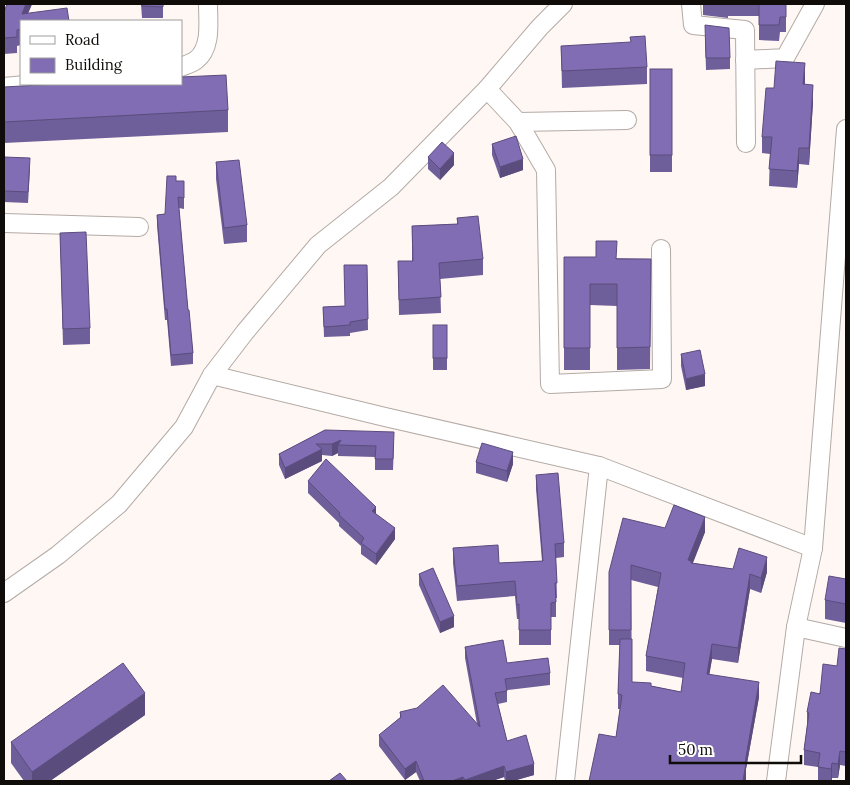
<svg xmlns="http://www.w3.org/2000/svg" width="850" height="785" font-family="Lora,serif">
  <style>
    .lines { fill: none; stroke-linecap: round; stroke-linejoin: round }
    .minor-casing { stroke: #b3aaa5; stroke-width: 20 }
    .minor { stroke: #fff; stroke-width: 18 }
    .wall { fill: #6e5e9a; fill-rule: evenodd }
    .shaded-wall { fill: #5a4c7d }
    .building { fill: #806db3; stroke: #5a4c7d }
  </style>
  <rect width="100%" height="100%" fill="#fff7f3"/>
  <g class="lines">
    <defs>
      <g id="minor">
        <path d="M691,4L693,25L745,30L746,143"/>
        <path d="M745,60L785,58L815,4"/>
        <path d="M181,67C186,65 192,63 196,60C212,48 208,22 208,4"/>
        <path d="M4,87L36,84"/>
        <path d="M487,89L518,122L546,170L550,384L662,379L661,249"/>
        <path d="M518,122L627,120"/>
        <path d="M4,223L139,227"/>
        <path d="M212,375L385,417L599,466L813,548"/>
        <path d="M4,593L58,555L119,504L184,427L212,375L245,332L318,245L391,187L487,89L540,27L563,4"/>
        <path d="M796,627L846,638"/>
        <path d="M565,781L599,466"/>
        <path d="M776,781L796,627L813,548L846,129"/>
      </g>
    </defs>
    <!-- minor casing -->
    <use href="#minor" class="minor-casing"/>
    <!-- minor -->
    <use href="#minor" class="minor"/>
  </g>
  <!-- wall -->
  <g class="wall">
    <path d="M32,4L28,13L21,21V45L17,46V53L4,54V12Z"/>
    <path d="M141,4H163V18H142Z"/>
    <path d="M703,4H786V32H780L779,41L759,40V16H728V18L703,15Z"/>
    <path d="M705,37L730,58V69L706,70Z"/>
    <path d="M561,46L647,67V84L562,88Z"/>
    <rect x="650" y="69" width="22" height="103"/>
    <path d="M805,79V84L813,102L809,165L799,164L797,188L769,186L770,154L762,153V137L774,88Z"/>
    <path d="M4,87L228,110V132L4,143Z"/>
    <path d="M492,144L523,170L500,178L492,155Z"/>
    <path d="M4,157L30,169L28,203L4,202Z"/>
    <path d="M428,157L454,165L440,180L428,169Z"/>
    <path d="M216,162L247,225V242L224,244L216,179Z"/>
    <path d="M176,181L184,192V209L179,208L188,310L193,353V364L171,366L167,320H165L157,225V215L165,214Z"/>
    <path d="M457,218L483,259V275L440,279L441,313L399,315L398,261H412V226L457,224Z"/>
    <path d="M60,233L90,328V344L63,345Z"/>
    <path d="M564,257L651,259L650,369L617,370V306L590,305V370H564Z"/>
    <path d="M367,265L368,330L350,333V336L324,337L323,307L345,306Z"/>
    <rect x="433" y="325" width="14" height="45"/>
    <path d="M681,354L705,386L686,390L681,366Z"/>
    <path d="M325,430L394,444L393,470H375V457L338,456V453L332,456L322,455V461L285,479L279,465V454Z"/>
    <path d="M476,462L513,464L507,482L476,473Z"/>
    <path d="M536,475L564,543V557L556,558L557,598H556V617H551V645H519V619H517L515,596L457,601L453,563V548L499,563L542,561L536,489Z"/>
    <path d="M308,481L376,514L395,539L376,565L361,554V546L339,526V523L308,493Z"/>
    <path d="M665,528L705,532L693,563L733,569L767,572L761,593L750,589L738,663L712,659L709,674L759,697L746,769V781H589L616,737L620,709H618V694L620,645H609V572ZM631,580L658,587L646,656V671L683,678L681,692L632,682Z"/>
    <path d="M419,574L454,627L440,633L419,585Z"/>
    <path d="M846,579V623L825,619V600Z"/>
    <path d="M465,647L507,663L550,673V685L507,690V702L498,704L507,741L534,775L513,781H505L504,777L492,781H420L416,772L405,780L379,746V735L400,718V712L477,724L465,658Z"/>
    <path d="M846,649V766L840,765L838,778H832V781H818V767L804,765V750L807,726V712L837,666Z"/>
    <path d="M145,715L50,781H24L11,763V742Z"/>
  </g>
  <!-- shaded-wall -->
  <g class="shaded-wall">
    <path d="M26,4H32L25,21L22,14Z"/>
    <path d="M805,63V79L803,101V84Z"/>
    <path d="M813,85V102L809,165V148Z"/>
    <path d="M799,148V164L797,188V171Z"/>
    <path d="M454,153V165L440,180V169Z"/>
    <path d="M523,159V170L500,178V167Z"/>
    <path d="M705,374V386L686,390V379Z"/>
    <path d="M341,440L338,445V453L332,456V444Z"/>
    <path d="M322,449V461L285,479V468Z"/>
    <path d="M513,452V464L507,482V471Z"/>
    <path d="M376,507V518L372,511Z"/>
    <path d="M705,517V532L691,567L688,560Z"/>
    <path d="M395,528V539L376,565V554Z"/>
    <path d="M767,557V572L761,593V578Z"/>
    <path d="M750,574V589L738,663V648Z"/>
    <path d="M454,616V627L440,633V622Z"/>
    <path d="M712,644V659L707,689V674Z"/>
    <path d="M759,682V697L746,769V781H743L745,763Z"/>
    <path d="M145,693V715L50,781H32V772Z"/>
    <path d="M840,751V765L838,778V764Z"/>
    <path d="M416,761V772L405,780V769Z"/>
    <path d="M832,763V778L831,781V769Z"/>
    <path d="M534,764V775L513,781H506V772Z"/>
    <path d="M504,766V777L492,781H465V780Z"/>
    <path d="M463,777V781H452Z"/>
  </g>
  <!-- building -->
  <g class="building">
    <path d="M7,4H26L22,14L67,8L69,21H21V29L17,30V37L4,38V12Z"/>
    <path d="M142,4H163V7L142,6Z"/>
    <path d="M759,4H786V17H780L779,25H759Z"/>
    <path d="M705,25L729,28L730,58H706Z"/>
    <path d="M645,36L647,67L562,71L561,46L631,42L630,37Z"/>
    <path d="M776,61L805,63L803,84L813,85L809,148H799L797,171L769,169L772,137H762L766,88H774Z"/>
    <rect x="650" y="69" width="22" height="86"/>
    <path d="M226,75L228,110L4,122V87L57,84H181V77Z"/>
    <path d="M516,136L523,159L500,167L492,144Z"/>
    <path d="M442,142L454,153L440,169L428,157Z"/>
    <path d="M4,157L30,158L28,192L4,191Z"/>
    <path d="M239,160L247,225L224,228L216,162Z"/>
    <path d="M167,176H176V181H184V198L178,197L188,310H189L193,353L171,355L167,309H165L157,215L165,214Z"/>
    <path d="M478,216L483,259L439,263L441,297L399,300L398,261H413L412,226L458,224L457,218Z"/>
    <path d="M86,232L90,328L63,329L60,233Z"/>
    <path d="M596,241H617L616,259H651L650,347L617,348V284H590V348H564V257H596Z"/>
    <path d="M344,265H367L368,319L350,322V325L324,327L323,307L345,306Z"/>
    <rect x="433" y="325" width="14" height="33"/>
    <path d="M700,350L705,374L686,379L681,354Z"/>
    <path d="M325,430L394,432L393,459H375L376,446L338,445L341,440L332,444H316L322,449L285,468L279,454Z"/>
    <path d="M482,443L513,452L507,471L476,462Z"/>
    <path d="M326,459L376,507L372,511L395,528L376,554L361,543L364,538L339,515L340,513L308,481Z"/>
    <path d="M558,473L564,543L555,544L557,583H555L556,602L551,603V630H519V604L517,605L515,581L457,586L453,548L498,545L499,563L543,561L536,475Z"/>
    <path d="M674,505L705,517L688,560L691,561V563L733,569L739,548L767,557L761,578L750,574L738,648L712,644L707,674L759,682L745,763H746L743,781H589L599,734L616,737L622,695L618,694L620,639H632V682L651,683V686L681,692L685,663L646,656L661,573L631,565V630H609V572L623,518L665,528Z"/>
    <path d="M433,568L454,616L440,622L419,574Z"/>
    <path d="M829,576L846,579V604L825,600Z"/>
    <path d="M503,640L507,663L548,658L550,673L505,679L507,691L495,693L507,741L526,735L534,764L506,772L504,766L465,780L463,777L452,781H424L416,761L405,769L379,735L401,717L400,712L417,708L443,685L480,727L465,647Z"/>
    <path d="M839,648L846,649V752L840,751L838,764L832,763L831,769L818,767L820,753L804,750L809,713L807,712L811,692L820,694L823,664L837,666Z"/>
    <path d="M123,663L145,693L32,772L11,742Z"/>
    <path d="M340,773L347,781H329Z"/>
  </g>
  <!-- border -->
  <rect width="850" height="785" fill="none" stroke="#0f0c0a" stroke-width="10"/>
  <!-- legend -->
  <rect x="20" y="20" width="162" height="65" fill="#ffffff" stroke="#9f9e9d"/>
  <rect x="30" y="36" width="25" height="8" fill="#ffffff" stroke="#9f9e9d"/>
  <text x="65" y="45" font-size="15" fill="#0f0c0a">Road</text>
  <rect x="30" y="58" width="25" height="15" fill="#806db3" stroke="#9f9e9d"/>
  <text x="65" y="70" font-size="15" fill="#0f0c0a">Building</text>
  <!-- scale -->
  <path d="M670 755v8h131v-8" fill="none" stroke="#0f0c0a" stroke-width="2.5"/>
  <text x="678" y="755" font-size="15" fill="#0f0c0a" stroke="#ffffff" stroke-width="4" paint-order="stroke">50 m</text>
</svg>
